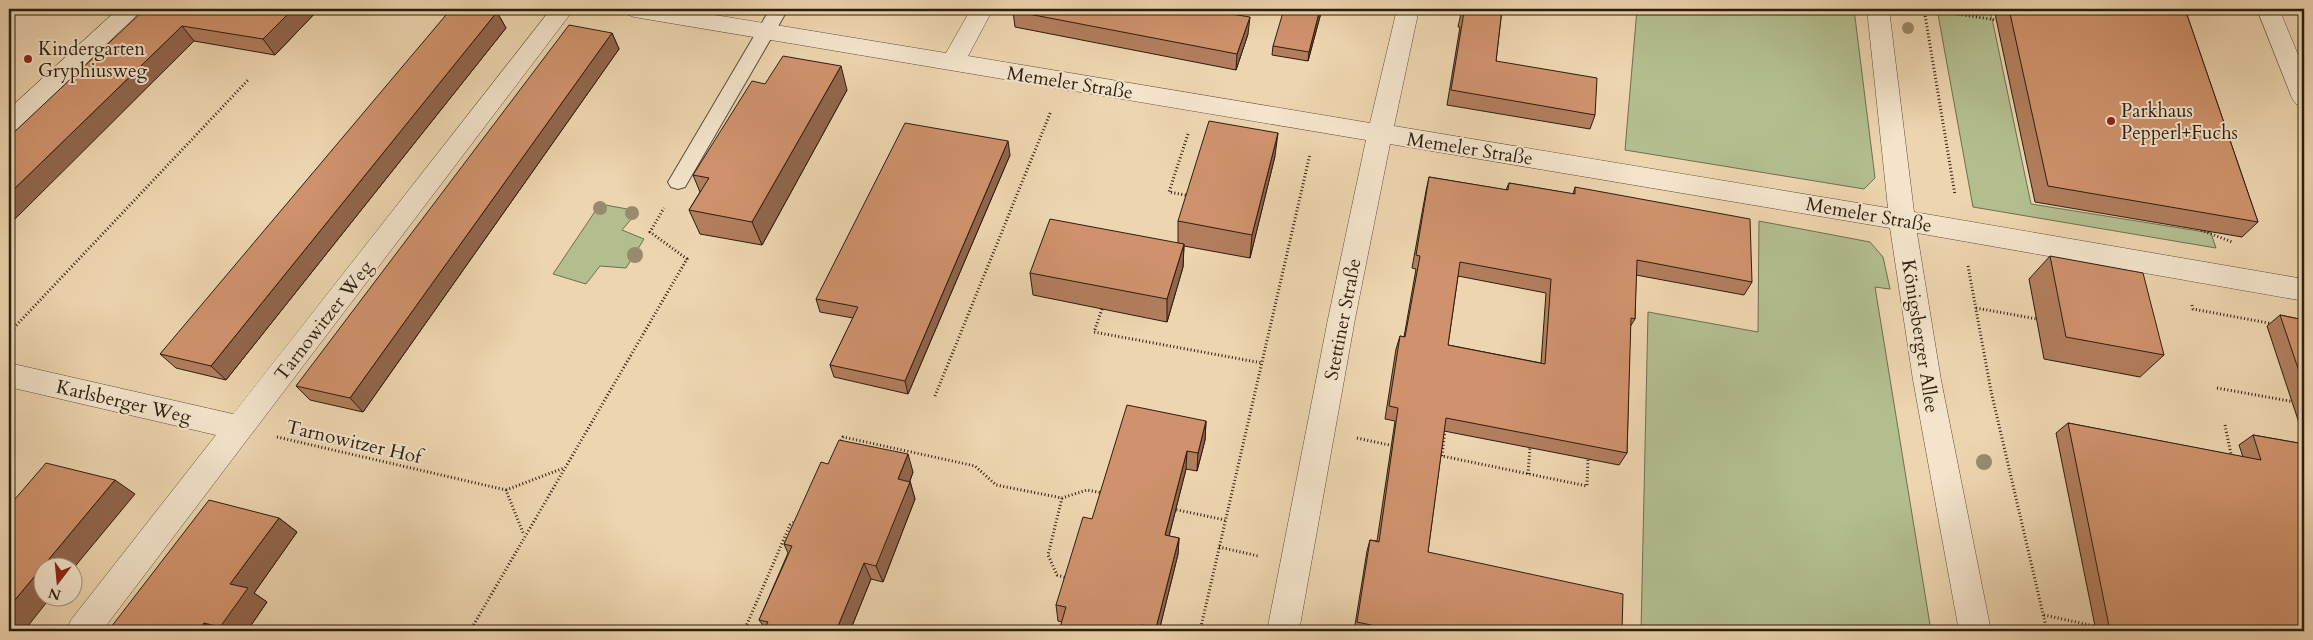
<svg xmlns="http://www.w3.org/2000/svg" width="2313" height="640" font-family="Cardo,serif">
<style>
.green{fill:#b3be8f;stroke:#6f6e4f}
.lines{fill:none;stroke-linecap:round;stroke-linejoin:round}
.lane-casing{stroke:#5c4b37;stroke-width:2}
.street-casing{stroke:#5c4b37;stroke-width:1}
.path{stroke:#2b1d0f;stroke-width:3;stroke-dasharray:1 2.5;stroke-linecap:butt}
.lane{fill:#f3e4cb;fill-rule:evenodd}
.street{fill:#f3e4cb;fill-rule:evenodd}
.tree{fill:#998a6c}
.wall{fill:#b27e5d;stroke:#2b1d0f;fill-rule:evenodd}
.shaded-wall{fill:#91664c;stroke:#2b1d0f}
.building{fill:#cf926c;stroke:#2b1d0f;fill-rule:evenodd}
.poi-dot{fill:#8f2418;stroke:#f3e4cb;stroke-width:2}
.labels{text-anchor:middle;stroke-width:4;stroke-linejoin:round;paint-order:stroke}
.poi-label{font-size:19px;fill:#2b1d0f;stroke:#f3e4cb;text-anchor:start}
.street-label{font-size:19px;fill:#2b1d0f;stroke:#f3e4cb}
</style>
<rect width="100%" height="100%" fill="#edd5af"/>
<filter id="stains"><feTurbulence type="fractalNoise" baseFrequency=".004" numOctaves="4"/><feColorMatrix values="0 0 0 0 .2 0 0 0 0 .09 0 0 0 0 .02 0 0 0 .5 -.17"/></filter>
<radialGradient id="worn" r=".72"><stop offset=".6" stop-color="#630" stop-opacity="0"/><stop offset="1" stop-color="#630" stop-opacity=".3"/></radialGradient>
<path class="green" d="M1637,9H1854L1875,178L1864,189L1625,150Z
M1937,9H1990L2031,204L2211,233L2216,248L1973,207Z
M600,204L638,211L622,230L644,239L626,268L600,266L586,284L553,274Z
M1759,221L1870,242L1883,257L1890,289L1875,287L1931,631H1641L1648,312L1758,332Z"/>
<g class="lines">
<defs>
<path id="lane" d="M770,9H788L685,187L678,189L671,187L668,182L671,177Z"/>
<path id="street" d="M118,9H143L18,129L9,132V109Z
M551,9H574L102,631H66L71,620L216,435L9,387V363L233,414Z
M623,9H678L946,53L971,9H993L968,56L1370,123L1397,9H1419L1394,126L1888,208L1867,9H1889L1914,212L2304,279V301L1917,233L1941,380L1991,631H1959L1913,380L1890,228L1390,144L1355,319L1299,631H1267L1328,319L1366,140L634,17L626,14Z
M2257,9H2279L2304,69V106L2296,104L2292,98Z"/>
</defs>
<use href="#lane" class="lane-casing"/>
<use href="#street" class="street-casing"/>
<path class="path" d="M1924,9L1955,195
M1924,9L1997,20
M1188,134L1169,192L1190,196
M2201,230L2232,242
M1968,266L1991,391L2047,631
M2192,305L2193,309L2274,324
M1976,308L2037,319
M1102,309L1094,332L1262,363
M9,333L248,80
M2217,388L2295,402
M935,396L1051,111
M2225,425L2232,459
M277,437L506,490L524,535
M1357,438L1394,446
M840,444L843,437L975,466L996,485L1062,498L1087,490L1103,493
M1437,455L1587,486L1588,459
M1442,456L1445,430
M1528,474L1530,447
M506,490L564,468
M1062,498L1048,555L1057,575L1067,578
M1173,509L1225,520
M1219,547L1258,556
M2044,615L2094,626
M470,631L687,259L650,232L664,208
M744,631L790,525L797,520
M1200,631L1310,154"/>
<use href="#lane" class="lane"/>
<use href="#street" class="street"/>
</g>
<g class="tree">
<circle cx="1908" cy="28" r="6"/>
<circle cx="600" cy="208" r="7"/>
<circle cx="632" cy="213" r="7"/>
<circle cx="635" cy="255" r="8"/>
<circle cx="1984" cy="462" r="8"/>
</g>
<path class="wall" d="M145,9H319L275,55L194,41Z
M1322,9L1308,61L1272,55L1273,46Z
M1462,9H1502L1496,61L1595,115L1590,129L1447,105L1460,27H1458Z
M1994,9H2185L2258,222L2242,237L2035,202Z
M1013,11L1248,34L1236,70L1015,27Z
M497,12L506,28L226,380L176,368L160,354Z
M612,33L619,49L363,412L310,400L296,386Z
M765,84L847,90L762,245L700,234L689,210L700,192L693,175Z
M1010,155L908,394L834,377L830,365L853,318L820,312L816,299Z
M1275,156L1250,258L1184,246L1183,267L1167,322L1033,295L1030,273L1178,243V221Z
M1429,177L1506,190L1509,183L1573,194L1575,187L1752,282L1744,295L1636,275L1635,319L1630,327L1627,453L1619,465L1444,431L1428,552L1622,631H1354L1367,551L1370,540L1377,541L1395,421L1385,419L1396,349L1400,336L1404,337L1416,269L1412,268L1426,191ZM1458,276L1546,293L1541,363L1448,345Z
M2050,256L2164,355L2140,377L2044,359L2029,279Z
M2280,315L2304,320V438L2267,326Z
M1206,421L1205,440L1197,471L1186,469L1169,536L1179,538L1178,554L1159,631H1059L1062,622L1058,621L1056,605L1092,519Z
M2068,423L2243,457L2239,445L2253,435L2304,444V631H2096L2056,433Z
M828,464L913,472L910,481L915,499L883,582L871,579L850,631H763L765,628L759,620L788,553L784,544Z
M279,518L297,532L254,593L267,602L247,631H108Z"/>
<path class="shaded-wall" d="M293,9H319L275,55L263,39Z
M1320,9H1322L1308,61L1309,52Z
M497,12L506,28L226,380L211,366Z
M1250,17L1248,34L1236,70L1237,54Z
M182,26L194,41L9,225V194Z
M612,33L619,49L363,412L350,398Z
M841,66L847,90L762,245L752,222Z
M1278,133L1275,156L1250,258L1252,235Z
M1008,141L1010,155L908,394L905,381Z
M1184,244L1183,267L1167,322V299Z
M1206,421L1205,440L1197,471L1198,453Z
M1187,451L1186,469L1165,552V535Z
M908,454L913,472L905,494L910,482L915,499L883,582L876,566L898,479Z
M115,480L135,494L72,570V568H42V598H50L24,631H9V607Z
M279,518L297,532L254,593L267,602L247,631H226L220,627L230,584Z
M1179,538L1178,554L1159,631H1156V628Z
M864,563L871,579L850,631H836Z
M204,623L216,631H198Z"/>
<path class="building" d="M145,9H293L263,39L182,26L9,194V137Z
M451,9H480L497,12L211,366L160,354Z
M1014,9H1201L1250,17L1237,54L1013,11Z
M1284,9H1320L1309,52L1273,46Z
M1463,9H1502L1496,61L1597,78L1595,115L1451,90L1464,12H1462Z
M2009,9H2185L2258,222L2048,186Z
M569,25L612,33L350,398L296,386Z
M783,56L841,66L752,222L689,210L709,178L693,175L752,81L765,84Z
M1209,121L1278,133L1252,235L1178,221Z
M905,123L1008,141L905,381L830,365L858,307L816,299Z
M1429,177L1508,190L1509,183L1575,194V187L1750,219L1752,282L1637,260L1635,319L1631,318L1627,453L1446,418L1428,552L1623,594L1622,631H1394V630L1357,622L1370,540L1379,542L1398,408L1389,406L1400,336L1405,337L1420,256L1416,255ZM1460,262L1551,279L1545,364L1448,345Z
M1050,219L1184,244L1167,299L1030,273Z
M2050,256L2143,273L2164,355L2066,337Z
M2280,315L2304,320V386Z
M1127,405L1206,421L1198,453L1187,451L1165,535L1179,538L1156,628L1142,625L1140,631H1059L1066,607L1056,605L1083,517L1092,519Z
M2068,423L2261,460L2253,435L2304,444V631H2110Z
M839,440L908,454L898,479L910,482L876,566L864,563L836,631H838H763L768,622L759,620L792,546L784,544L821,462L828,464Z
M46,463L115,480L9,607V506Z
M209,500L279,518L230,584L248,588L220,627L204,623L198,631H108Z"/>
<g class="poi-dot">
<circle cx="28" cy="59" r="5"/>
<circle cx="2111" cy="121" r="5"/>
</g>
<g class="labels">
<g class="poi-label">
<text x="38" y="55">Kindergarten<tspan x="38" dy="22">Gryphiusweg</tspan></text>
<text x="2121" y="117">Parkhaus<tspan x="2121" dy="22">Pepperl+Fuchs</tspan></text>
</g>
<g class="street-label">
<text transform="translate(1070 82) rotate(9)" y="7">Memeler Straße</text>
<text transform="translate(1470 148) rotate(9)" y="7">Memeler Straße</text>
<text transform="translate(1869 214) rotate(10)" y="7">Memeler Straße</text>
<text transform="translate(1342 319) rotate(-79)" y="7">Stettiner Straße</text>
<text transform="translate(323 320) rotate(-52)" y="7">Tarnowitzer Weg</text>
<text transform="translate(1921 336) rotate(81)" y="7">Königsberger Allee</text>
<text transform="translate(124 401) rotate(13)" y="7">Karlsberger Weg</text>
<text transform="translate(354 441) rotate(13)" y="7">Tarnowitzer Hof</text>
</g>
</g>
<rect width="2313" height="640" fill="none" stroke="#edd5af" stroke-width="30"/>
<rect x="10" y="10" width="2293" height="620" fill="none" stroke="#2b1d0f" stroke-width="2.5"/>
<rect x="15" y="15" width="2283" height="610" fill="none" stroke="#2b1d0f"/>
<g transform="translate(58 582) rotate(196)"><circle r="24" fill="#f3e4cb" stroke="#a39480"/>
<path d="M0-4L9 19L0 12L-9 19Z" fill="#8f2418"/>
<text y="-8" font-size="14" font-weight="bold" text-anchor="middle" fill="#2b1d0f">N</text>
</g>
<rect width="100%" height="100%" filter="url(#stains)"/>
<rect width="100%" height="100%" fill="url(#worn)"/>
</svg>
